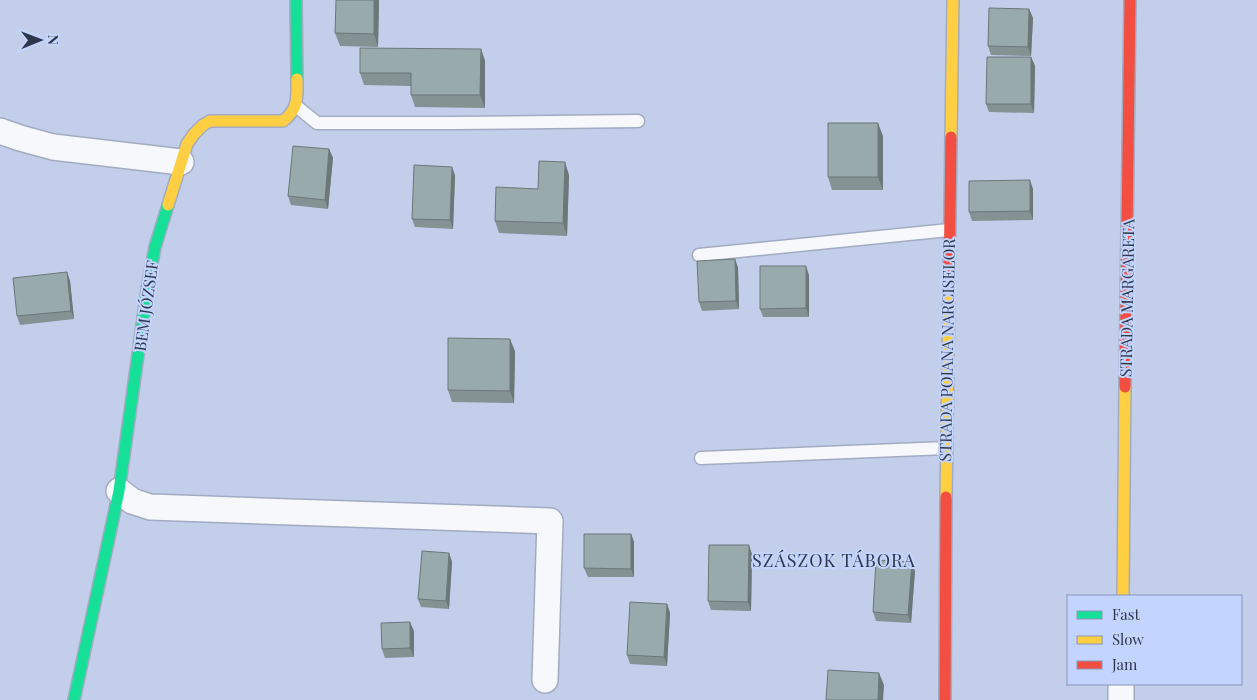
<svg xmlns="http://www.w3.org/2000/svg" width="1257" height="700" font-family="'Playfair Display',serif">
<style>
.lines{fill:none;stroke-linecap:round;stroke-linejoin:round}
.lane-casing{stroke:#a2abc1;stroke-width:15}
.street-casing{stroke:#a2abc1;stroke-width:28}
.fast-casing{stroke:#a2abc1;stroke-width:14}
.slow-casing{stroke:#a2abc1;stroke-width:14}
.jam-casing{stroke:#a2abc1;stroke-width:14}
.lane{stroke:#f6f8fc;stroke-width:12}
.street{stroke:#f6f8fc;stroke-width:25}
.fast{stroke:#16e098;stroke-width:11}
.slow{stroke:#ffcf43;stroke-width:11}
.jam{stroke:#f24e42;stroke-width:11}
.wall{fill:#849294}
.shaded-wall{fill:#6b7778}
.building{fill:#99aaac;stroke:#6b7778}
.labels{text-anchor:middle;stroke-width:4;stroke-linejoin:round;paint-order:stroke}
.street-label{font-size:16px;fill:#2f374c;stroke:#c3d4fe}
.neighbourhood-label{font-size:18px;letter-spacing:1px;fill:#2f374c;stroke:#c3d4fe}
</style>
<rect width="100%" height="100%" fill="#c2ceea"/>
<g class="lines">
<defs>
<path id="lane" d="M296,106L317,123H453L638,121
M699,255L949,230
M701,458L946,448"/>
<path id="street" d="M0,131L20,138L53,147L181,162
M119,491L132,501L150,507L550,521L545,680
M1121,700V684"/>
<path id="fast" d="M296,0L297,79
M74,700L119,491L147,290L155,247L168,205"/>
<path id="slow" d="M951,137L953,0
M168,205L187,144L194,134L203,125L210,121H283C299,109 297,97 297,79
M946,497L949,287
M1123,596L1125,387"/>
<path id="jam" d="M949,287L951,137
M1125,387L1130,0
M945,700L946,497"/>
</defs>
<use href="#lane" class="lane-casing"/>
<use href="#street" class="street-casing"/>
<use href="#fast" class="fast-casing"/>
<use href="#slow" class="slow-casing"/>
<use href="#jam" class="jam-casing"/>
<use href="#lane" class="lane"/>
<use href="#street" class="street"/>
<use href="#fast" class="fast"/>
<use href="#slow" class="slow"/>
<use href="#jam" class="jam"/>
</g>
<path class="wall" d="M379,0L378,47L340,46L335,33Z
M1029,9L1033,18L1031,56L991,55L988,46Z
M481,49L485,61V108L415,107L411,95V86L364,85L360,73Z
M1031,57L1035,66L1034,113L989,112L986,104Z
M883,136V190H832L828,177Z
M329,149L333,158L328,209L291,205L288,196Z
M455,175L453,229L415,227L412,219Z
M569,175L567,236L499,233L495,221L538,189Z
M1033,189V220L972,221L969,212Z
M735,259L738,268L739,309L702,311L699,302Z
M67,272L70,281L74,319L20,325L17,316Z
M809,275V317H763L760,309Z
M515,351L514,403L452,402L448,390Z
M631,534L634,542V577H588L584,568Z
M449,553L452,562L449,609L421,607L418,599Z
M752,554L751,611L711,610L708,601Z
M915,571L911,623L876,621L873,612Z
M667,604L670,613L667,666L630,664L627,655Z
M414,631V657L385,658L382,649Z"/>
<path class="shaded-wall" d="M374,0H379L378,47L374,34Z
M1029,9L1033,18L1031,56L1028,47Z
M481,49L485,61V108L480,95Z
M1031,57L1035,66L1034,113L1031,104Z
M878,123L883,136V190L878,177Z
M329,149L333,158L328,209L325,200Z
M565,162L569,175L567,236L563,223Z
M452,167L455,175L453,229L450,220Z
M1030,180L1033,189V220L1030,211Z
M735,259L738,268L739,309L736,301Z
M806,266L809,275V317L806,308Z
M67,272L70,281L74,319L71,311Z
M510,339L515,351L514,403L510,391Z
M631,534L634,542V577L631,569Z
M749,545L752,554L751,611L748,602Z
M449,553L452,562L449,609L446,601Z
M912,562L915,571L911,623L908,615Z
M667,604L670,613L667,666L664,657Z
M410,622L414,631V657L410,648Z
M879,673L884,685L883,700H878Z"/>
<path class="building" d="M336,0H374V34L335,33Z
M989,8L1029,9L1028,47L988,46Z
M360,48L481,49L480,95H411V73H360Z
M987,57H1031V104H986Z
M828,123H878V177H828Z
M293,146L329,149L325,200L288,196Z
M539,161L565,162L563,223L495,221L496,187L538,189Z
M414,165L452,167L450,220L412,219Z
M1030,180V211L969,212V181Z
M735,259L736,301L699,302L697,261Z
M760,266H806V308L760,309Z
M67,272L71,311L17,316L13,278Z
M448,338L510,339V391L448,390Z
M584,534H631V569L584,568Z
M709,545H749L748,602L708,601Z
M422,551L449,553L446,601L418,599Z
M876,560L912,562L908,615L873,612Z
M630,602L667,604L664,657L627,655Z
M410,622V648L382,649L381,623Z
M828,670L879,673L878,700H826Z"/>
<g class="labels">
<g class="street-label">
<text transform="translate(1127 298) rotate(-89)" y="6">STRADA MARGARETA</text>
<text transform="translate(146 306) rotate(-82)" y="6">BEM JÓZSEF</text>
<text transform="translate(947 350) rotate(-89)" y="6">STRADA POIANA NARCISELOR</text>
</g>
<g class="neighbourhood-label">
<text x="834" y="567">SZÁSZOK TÁBORA</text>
</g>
</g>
<rect x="1067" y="595" width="175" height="90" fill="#c3d4fe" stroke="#8895b7"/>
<rect x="1077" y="611" width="25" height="8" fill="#16e098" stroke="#8895b7"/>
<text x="1112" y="620" font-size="15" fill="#2f374c">Fast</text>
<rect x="1077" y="636" width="25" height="8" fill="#ffcf43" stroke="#8895b7"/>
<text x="1112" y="645" font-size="15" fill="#2f374c">Slow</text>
<rect x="1077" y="661" width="25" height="8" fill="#f24e42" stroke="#8895b7"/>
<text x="1112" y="670" font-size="15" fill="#2f374c">Jam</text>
<g transform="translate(40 40) rotate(89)" stroke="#c3d4fe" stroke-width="4" paint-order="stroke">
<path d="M0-4L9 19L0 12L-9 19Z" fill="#2f374c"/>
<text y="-8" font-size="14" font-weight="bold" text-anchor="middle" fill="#2f374c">N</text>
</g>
</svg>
